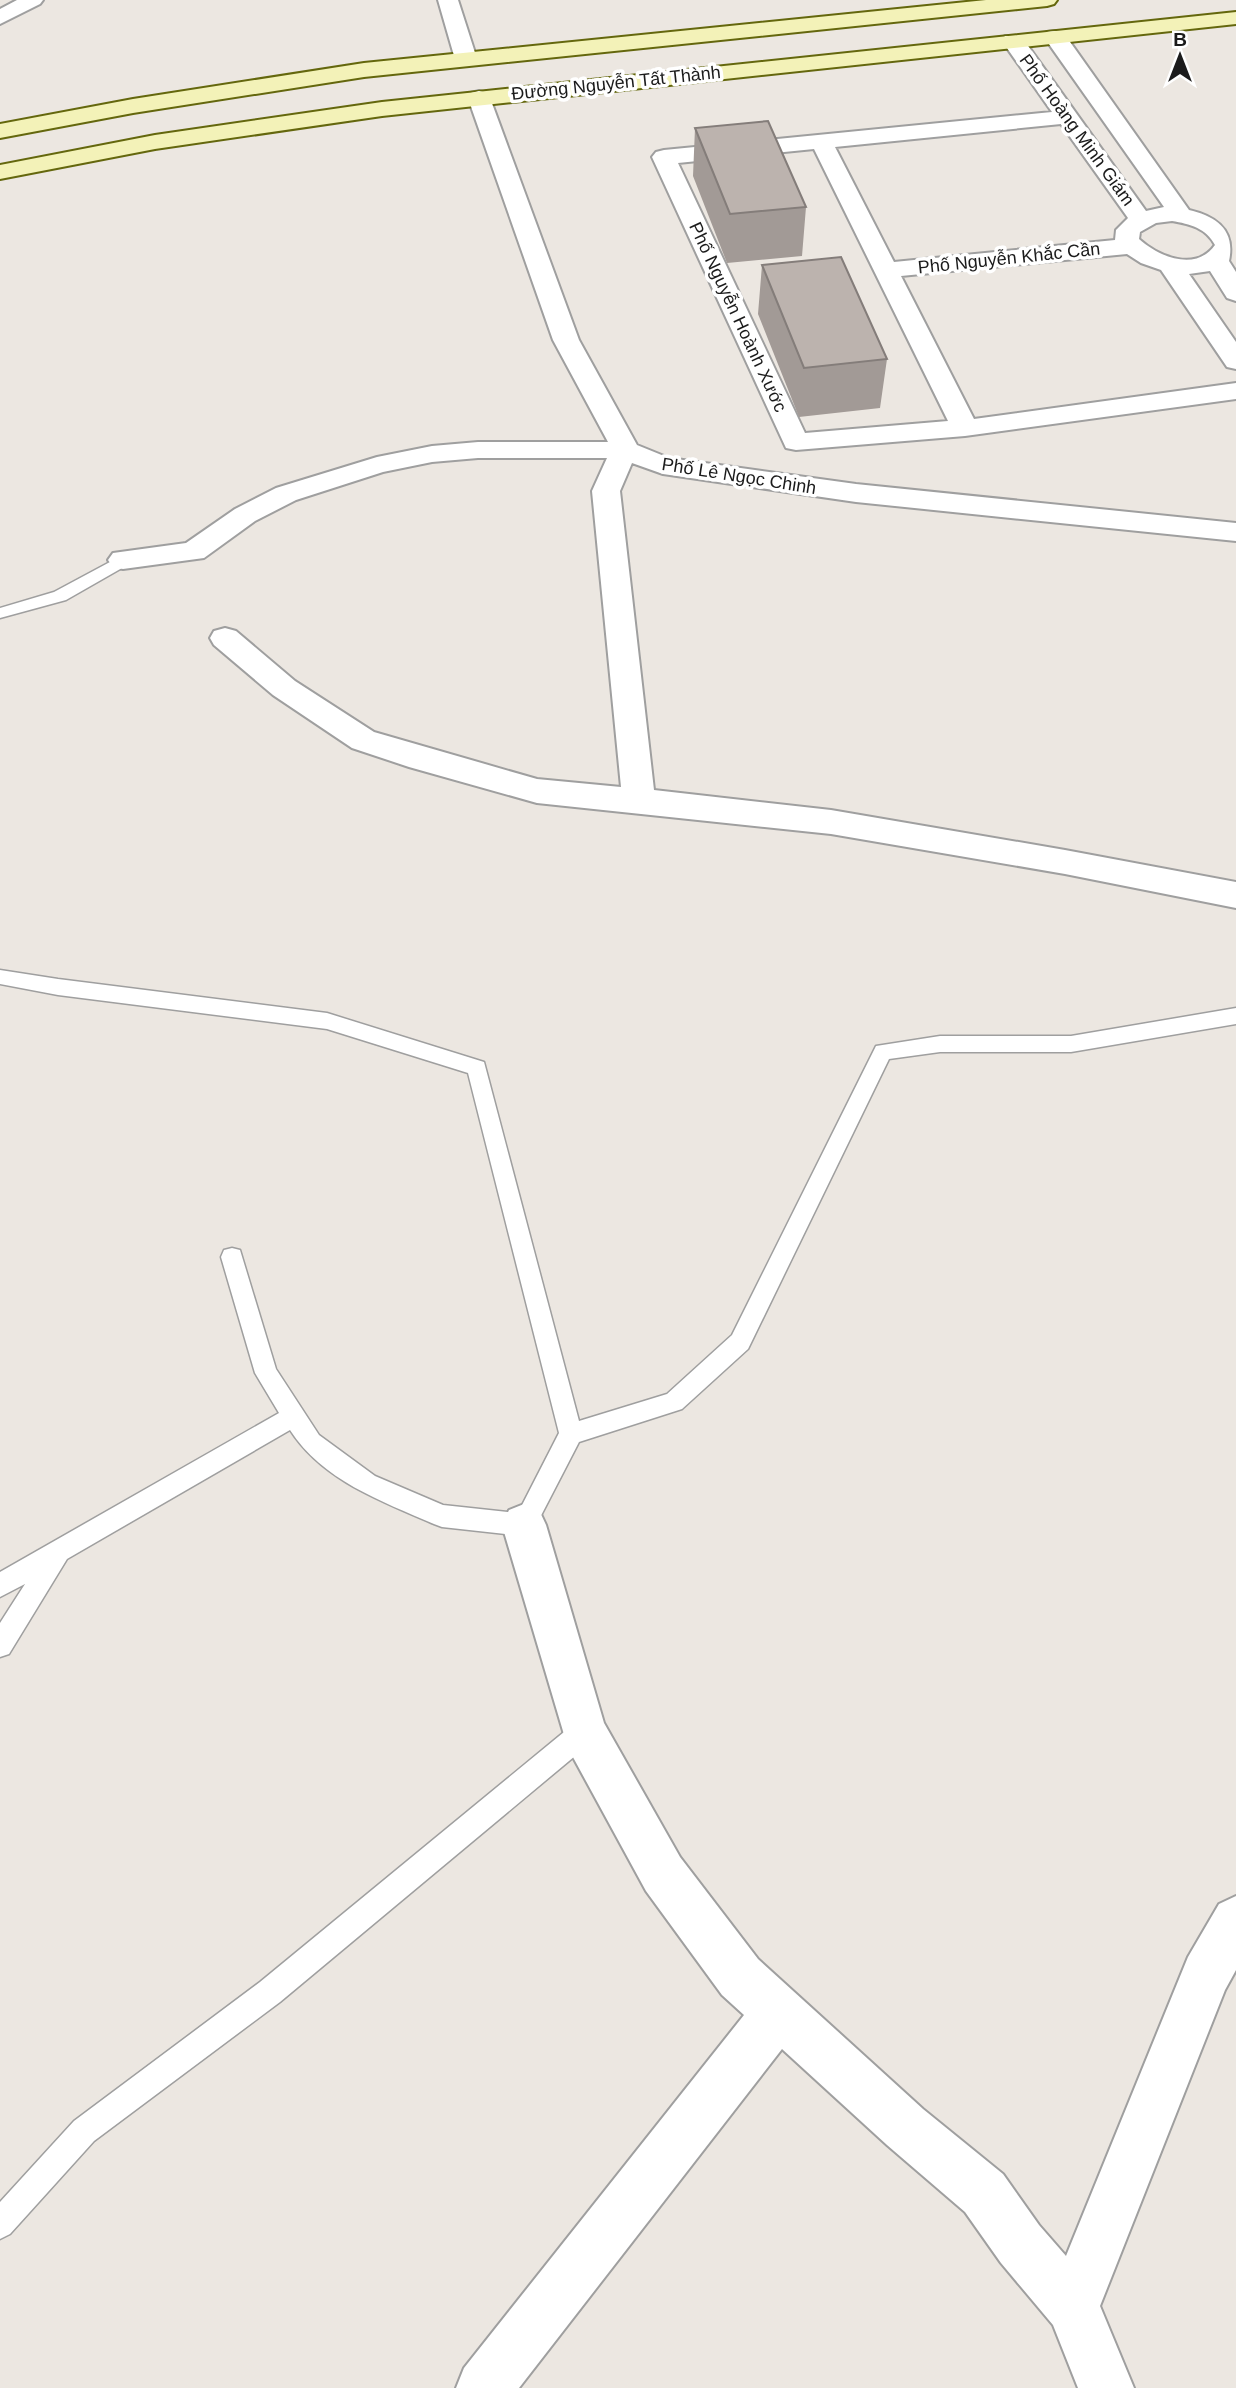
<svg xmlns="http://www.w3.org/2000/svg" width="1236" height="2388" font-family="Helvetica,sans-serif">
<style>
.lines{fill:none;stroke-linecap:round;stroke-linejoin:round}
.lane-casing{stroke:#9f9f9f;stroke-width:3}
.street-casing{stroke:#9f9f9f;stroke-width:4}
.secondary-casing{stroke:#64670d;stroke-width:4}
.lane{fill:#fff;fill-rule:evenodd}
.street{fill:#fff;fill-rule:evenodd}
.secondary{fill:#f3f2b8;fill-rule:evenodd}
.wall{fill:#a29a96}
.building{fill:#bcb3ae;stroke:#847d7a;stroke-width:2}
.labels{text-anchor:middle;stroke-width:7;stroke-linejoin:round;paint-order:stroke}
.far-street-label{font-size:18px;fill:#1b1b1b;stroke:#fff}
</style>
<rect width="100%" height="100%" fill="#ece7e1"/>
<g class="lines">
<defs>
<path id="lane" d="M123,555L129,556L131,560L129,564L66,600L0,618V608L54,592Z
M0,970L58,979L327,1013L484,1062L579,1421L667,1394L732,1335L876,1046L940,1036H1071L1236,1008V1024L1071,1052H940L889,1059L748,1349L682,1409L579,1442L532,1533L524,1536L442,1527L434,1524C381,1501 322,1480 290,1430L67,1559L9,1654L0,1657V1623L25,1584L0,1597V1572L279,1413L255,1373L221,1257L224,1250L232,1248L240,1250L276,1369L319,1435L375,1476L443,1505L518,1513L559,1433L468,1073L327,1029L58,995L0,984Z
M584,1719L593,1723L597,1732L593,1741L280,2002L94,2141L10,2234L0,2239V2202L74,2121L260,1982L575,1723Z"/>
<path id="street" d="M17,0H43L40,4L0,24V9Z
M438,0H458L477,59L474,64H458L455,59Z
M1055,31L1063,32L1189,210C1215,216 1236,229 1229,261L1236,272V301L1227,298L1210,271L1189,274L1236,342V369L1227,367L1161,270L1141,263L1127,254L901,276L974,419L1236,383V399L965,436L796,450L786,448L652,157L656,152L664,150L1052,112L1002,41L1005,36H1021L1146,211L1164,207L1044,37L1047,32ZM1061,124L1128,218L1116,230L1115,240L894,262L835,147ZM814,149L948,421L805,433L678,163ZM1172,221C1190,224 1206,228 1215,245C1196,272 1159,257 1139,239L1140,232L1156,223Z
M479,91L487,93L490,98L579,340L637,445L669,458L856,484L1236,523V541L856,502L663,474L632,463L620,491L654,790L831,810L1065,850L1236,882V908L1065,874L831,834L537,803L409,767L352,748L273,695L214,645L210,638L214,631L225,628L236,631L295,681L374,732L537,779L621,787L592,491L607,458H478L432,462L383,472L296,500L255,521L204,558L123,569L113,567L108,560L113,553L186,543L235,509L276,488L377,457L432,446L478,442H608L553,340L468,98L471,93Z
M524,1504L539,1510L546,1525L604,1723L680,1857L758,1959L923,2109L1003,2174L1039,2225L1066,2256L1188,1957L1219,1904L1236,1896V1970L1225,1990L1100,2306L1134,2388H1078L1053,2325L1001,2263L965,2212L887,2145L782,2049L519,2388H456L464,2368L744,2015L722,1995L646,1891L568,1748L502,1525L509,1510Z"/>
<path id="secondary" d="M986,0H1057L1054,4L1047,6L364,77L133,113L0,138V124L133,99L364,63Z
M1236,12V24L382,116L155,149L0,179V165L155,135L382,102Z"/>
</defs>
<use href="#lane" class="lane-casing"/>
<use href="#street" class="street-casing"/>
<use href="#secondary" class="secondary-casing"/>
<use href="#lane" class="lane"/>
<use href="#street" class="street"/>
<use href="#secondary" class="secondary"/>
</g>
<path class="wall" d="M695,128L806,207L802,256L727,263L693,176Z
M762,265L887,359L880,408L799,417L758,314Z"/>
<path class="building" d="M768,121L806,207L730,214L695,128Z
M841,257L887,359L804,368L762,265Z"/>
<g class="labels">
<g class="far-street-label">
<text transform="translate(616 83) rotate(-6)" y="6">Đường Nguyễn Tất Thành</text>
<text transform="translate(1077 130) rotate(54)" y="6">Phố Hoàng Minh Giám</text>
<text transform="translate(1009 258) rotate(-6)" y="6">Phố Nguyễn Khắc Cần</text>
<text transform="translate(738 317) rotate(65)" y="6">Phố Nguyễn Hoành Xước</text>
<text transform="translate(739 476) rotate(9)" y="6">Phố Lê Ngọc Chinh</text>
</g>
</g>
<g transform="translate(1180 56)" stroke="#ffffff" stroke-width="5" paint-order="stroke">
<path d="M0-5L12 26L0 18L-12 26Z" fill="#1b1b1b"/>
<text y="-10" font-size="19" font-weight="bold" text-anchor="middle" fill="#1b1b1b">B</text>
</g>
</svg>
